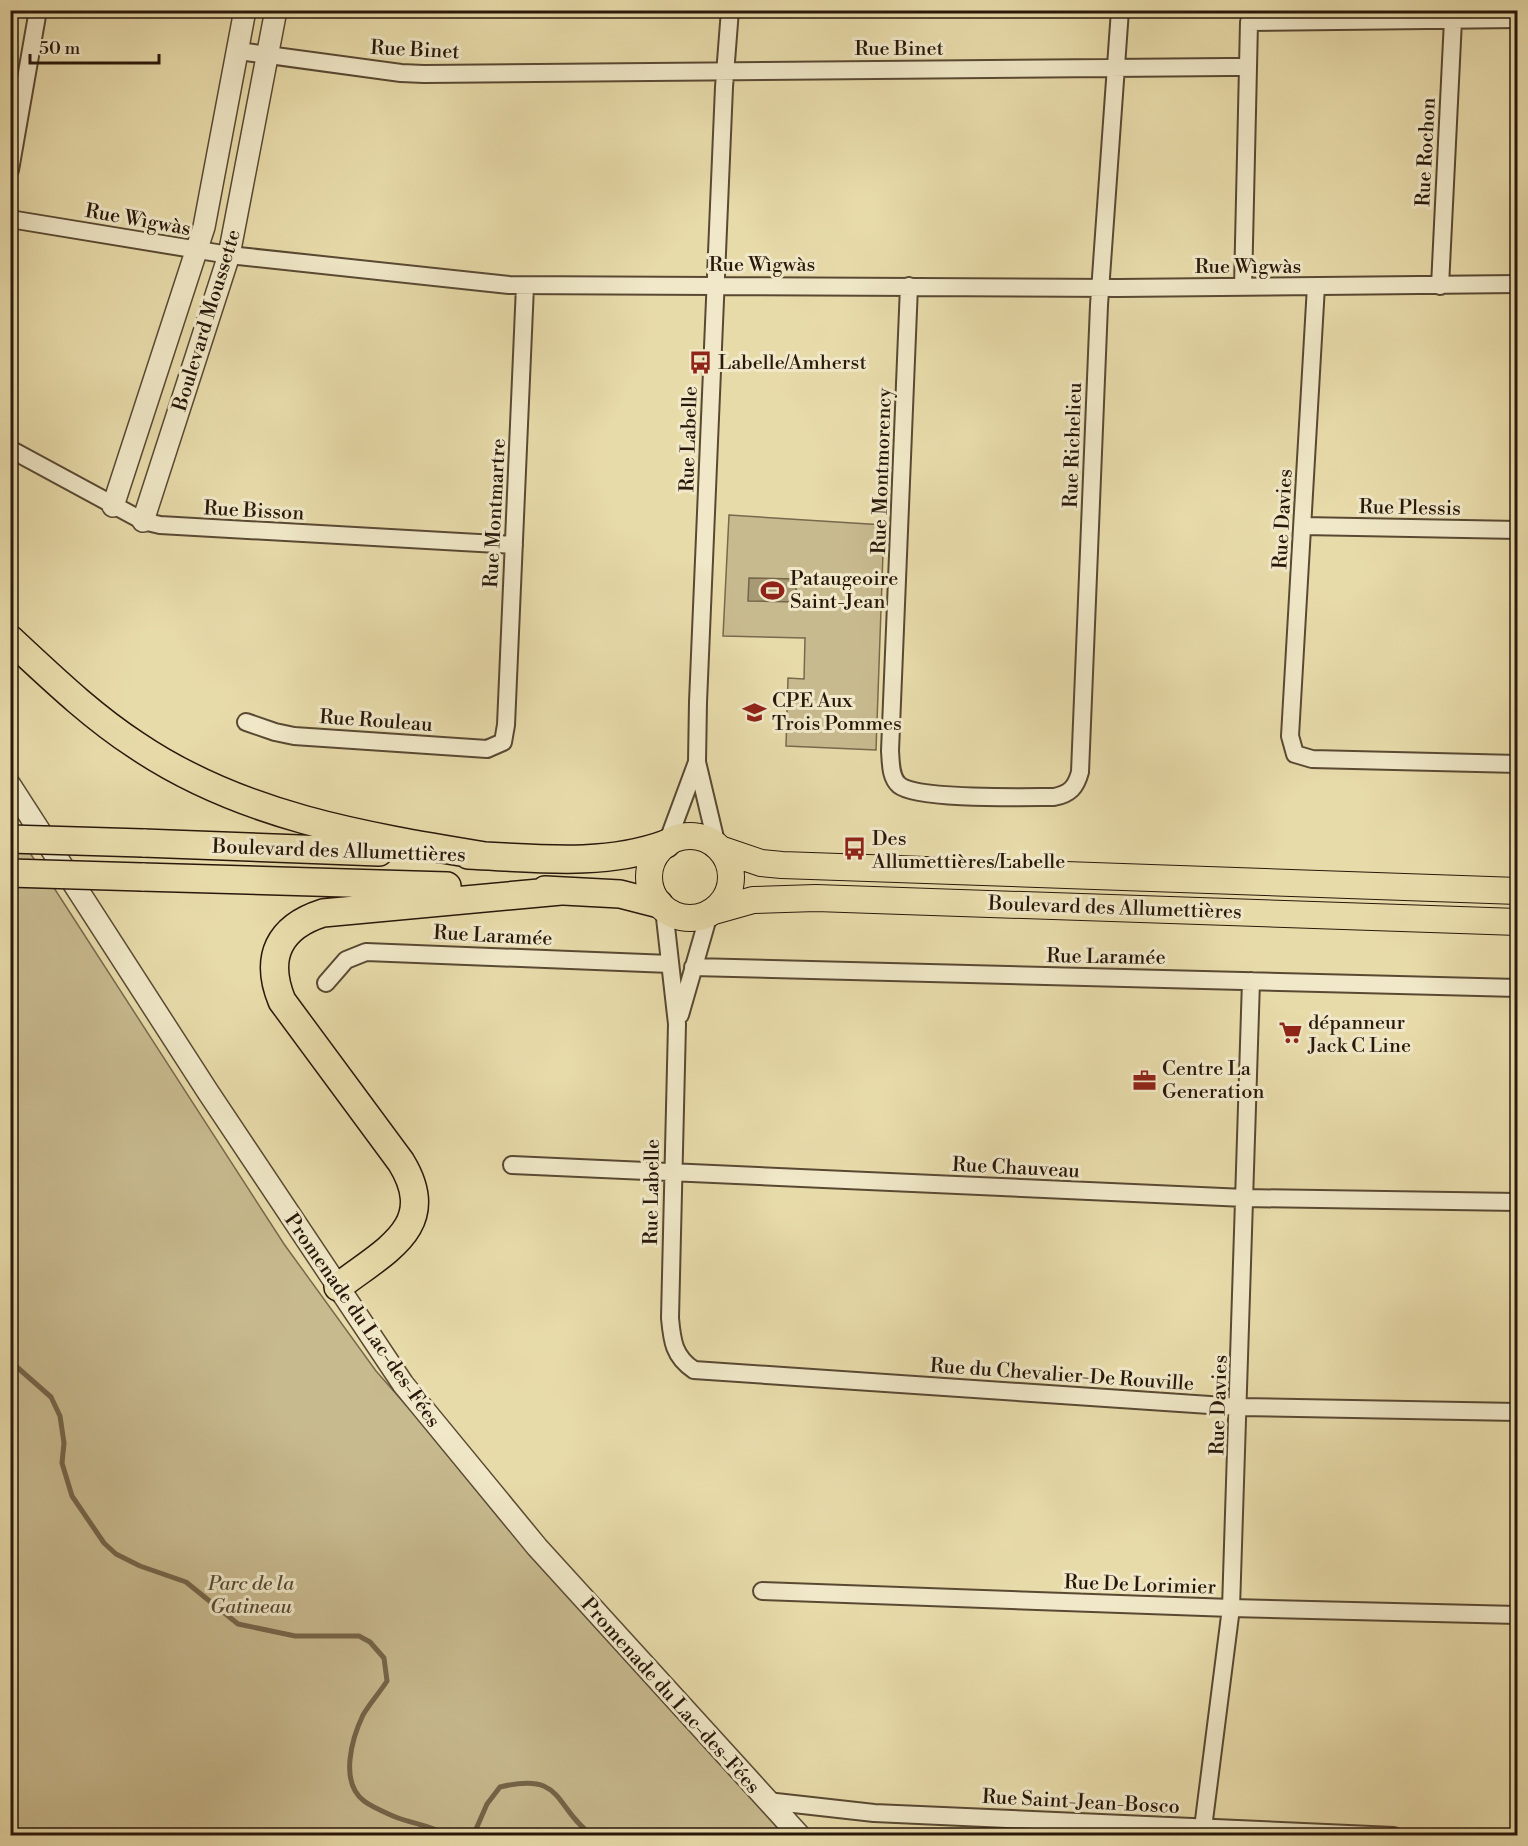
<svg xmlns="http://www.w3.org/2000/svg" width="1528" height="1846" font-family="'Libre Bodoni',serif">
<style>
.green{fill:#c8ba8f;stroke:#78694d;stroke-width:1.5}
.water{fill:#a79974;stroke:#75654a;stroke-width:1.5}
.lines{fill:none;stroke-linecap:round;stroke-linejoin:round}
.stream{stroke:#75654a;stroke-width:5}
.minor-casing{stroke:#594933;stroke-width:20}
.tertiary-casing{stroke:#594933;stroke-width:24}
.primary-casing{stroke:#29180b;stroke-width:28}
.trunk-casing{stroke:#29180b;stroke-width:30}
.minor{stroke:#f0e8c8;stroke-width:16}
.tertiary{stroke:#f0e8c8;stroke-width:21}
.primary{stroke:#e8dbaa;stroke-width:26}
.trunk{stroke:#e8dbaa;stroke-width:27}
.trunk-bridge-casing{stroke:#29180b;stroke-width:30;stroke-linecap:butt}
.trunk-bridge{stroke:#e8dbaa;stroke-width:27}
.labels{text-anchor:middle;stroke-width:6;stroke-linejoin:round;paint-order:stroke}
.street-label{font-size:20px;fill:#29180b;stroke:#f0e8c8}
.poi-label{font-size:20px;fill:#29180b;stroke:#f0e8c8;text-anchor:start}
.park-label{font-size:20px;font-style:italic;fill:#594933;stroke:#f0e8c8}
</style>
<rect width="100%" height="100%" fill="#e8dbaa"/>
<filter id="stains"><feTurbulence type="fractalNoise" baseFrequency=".00333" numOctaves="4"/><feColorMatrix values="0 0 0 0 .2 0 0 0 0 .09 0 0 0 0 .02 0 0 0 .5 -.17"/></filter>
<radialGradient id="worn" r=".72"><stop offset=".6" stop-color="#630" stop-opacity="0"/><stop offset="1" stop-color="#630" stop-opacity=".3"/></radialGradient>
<path class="green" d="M729,515L884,525L876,750L786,746L788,678L804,679L805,638L723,636Z
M10,824L56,891L284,1244L376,1371L784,1835H11Z"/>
<path class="water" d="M749,578L796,579V602L748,601Z"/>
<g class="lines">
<path class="stream" d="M10,1361L51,1397L60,1416L64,1443L62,1463L72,1496L104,1543L116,1554L140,1566L186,1582L238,1624L295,1636H359L370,1642L384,1658L387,1681C380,1692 370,1703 363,1715C352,1738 339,1782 364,1801C372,1807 384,1812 393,1816C412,1824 431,1825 449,1836
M473,1836L487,1804L500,1787C565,1771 553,1807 593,1836"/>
<defs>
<path id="minor" d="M239,51L401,73L424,74L1229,67H1248L1249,22L1518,19
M10,170L38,10
M10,219L229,255L509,285L1118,288L1518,284
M909,286L890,751C891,762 890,777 899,785C917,800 1026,797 1054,797C1070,794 1076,787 1080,772L1099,305L1120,10
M1316,286L1290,736L1295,754L1312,759L1518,764
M1440,286L1453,20
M1243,287L1248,67
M10,449L143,521L160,525L514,545
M1303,526L1518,530
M246,722L275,732L294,736L487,749L503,742L506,725L525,286
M667,843L697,762
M717,846L697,762L698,702L724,87L730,10
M664,909L677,1024L670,1318C672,1341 674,1357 694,1370L1239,1407L1518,1412
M693,967L1518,988
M326,983L346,960L366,952L670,964
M680,1015L709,914
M512,1165L1245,1198L1518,1202
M762,1591L1231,1608L1518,1615
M767,1801L874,1813L1394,1836
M1203,1828L1231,1608L1251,981"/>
<path id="tertiary" d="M113,506L204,227L245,10
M143,521L229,255L276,10
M10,785L208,1092L403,1384L537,1547L800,1836"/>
<path id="primary" d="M649 877a41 41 0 1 1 82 0a41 41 0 1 1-82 0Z
M720,849L761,863L782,865L1518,891
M714,911L753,900L816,898L1518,922"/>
<path id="trunk" d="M10,639C50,676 90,715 136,745C241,816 363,836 485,856
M143,843L379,852
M468,855C534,858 603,867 666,844
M142,877L447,886
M545,890L620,894L659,904
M338,1287C384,1251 441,1227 401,1162L282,1001C264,957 279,927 323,913L561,891"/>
</defs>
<use href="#minor" class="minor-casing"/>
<use href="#tertiary" class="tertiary-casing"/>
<use href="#primary" class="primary-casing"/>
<use href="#trunk" class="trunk-casing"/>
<use href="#minor" class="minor"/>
<use href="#tertiary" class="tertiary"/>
<use href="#primary" class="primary"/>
<use href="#trunk" class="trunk"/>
<defs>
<path id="trunk-bridge" d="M10,839L143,843
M10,873L142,877"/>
</defs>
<use href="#trunk-bridge" class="trunk-bridge-casing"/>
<use href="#trunk-bridge" class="trunk-bridge"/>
</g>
<defs>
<symbol id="bus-bare" viewBox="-9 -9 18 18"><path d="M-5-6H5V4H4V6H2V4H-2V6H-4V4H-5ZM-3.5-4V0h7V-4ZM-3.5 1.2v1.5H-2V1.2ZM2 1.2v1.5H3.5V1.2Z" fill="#8f2418" stroke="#f0e8c8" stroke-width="2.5" paint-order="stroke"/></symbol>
<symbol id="stadium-bare" viewBox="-9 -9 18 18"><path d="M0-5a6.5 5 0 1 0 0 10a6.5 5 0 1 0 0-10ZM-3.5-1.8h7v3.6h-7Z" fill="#8f2418" stroke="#f0e8c8" stroke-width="2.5" paint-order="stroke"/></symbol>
<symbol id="school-bare" viewBox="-9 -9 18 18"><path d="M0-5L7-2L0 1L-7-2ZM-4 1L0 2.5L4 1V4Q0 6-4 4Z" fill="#8f2418" stroke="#f0e8c8" stroke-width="2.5" paint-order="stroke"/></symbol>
<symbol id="supermarket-bare" viewBox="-9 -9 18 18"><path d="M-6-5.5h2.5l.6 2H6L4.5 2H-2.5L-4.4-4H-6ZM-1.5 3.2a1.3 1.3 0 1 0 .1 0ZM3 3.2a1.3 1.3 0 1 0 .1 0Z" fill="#8f2418" stroke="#f0e8c8" stroke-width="2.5" paint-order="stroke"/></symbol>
<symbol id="office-bare" viewBox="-9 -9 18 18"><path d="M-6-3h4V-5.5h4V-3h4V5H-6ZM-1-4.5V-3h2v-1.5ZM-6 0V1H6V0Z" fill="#8f2418" stroke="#f0e8c8" stroke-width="2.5" paint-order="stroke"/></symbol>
</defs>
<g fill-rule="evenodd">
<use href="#bus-bare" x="684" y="346" width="33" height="33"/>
<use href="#stadium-bare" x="756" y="574" width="33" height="33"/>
<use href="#school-bare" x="738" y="696" width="33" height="33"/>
<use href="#bus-bare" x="838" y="832" width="33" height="33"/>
<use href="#supermarket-bare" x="1274" y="1016" width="33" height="33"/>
<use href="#office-bare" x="1128" y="1064" width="33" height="33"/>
</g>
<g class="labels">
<g class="street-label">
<text x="899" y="55">Rue Binet</text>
<text transform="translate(415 49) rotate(3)" y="7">Rue Binet</text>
<text transform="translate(1425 152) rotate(-87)" y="7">Rue Rochon</text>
<text transform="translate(138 219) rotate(10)" y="7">Rue Wìgwàs</text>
<text x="762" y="271">Rue Wìgwàs</text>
<text x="1248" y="273">Rue Wìgwàs</text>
<text transform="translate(206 320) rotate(-73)" y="7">Boulevard Moussette</text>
<text transform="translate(688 439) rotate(-88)" y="7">Rue Labelle</text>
<text transform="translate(1072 445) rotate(-88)" y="7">Rue Richelieu</text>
<text transform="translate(881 471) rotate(-88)" y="7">Rue Montmorency</text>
<text transform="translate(1410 507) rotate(1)" y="7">Rue Plessis</text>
<text transform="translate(254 510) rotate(3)" y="7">Rue Bisson</text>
<text transform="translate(494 513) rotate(-87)" y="7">Rue Montmartre</text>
<text transform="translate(1282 519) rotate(-87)" y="7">Rue Davies</text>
<text transform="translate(376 720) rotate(4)" y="7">Rue Rouleau</text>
<text transform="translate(339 850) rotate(2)" y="7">Boulevard des Allumettières</text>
<text transform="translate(1115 907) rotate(2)" y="7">Boulevard des Allumettières</text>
<text transform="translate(493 935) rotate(3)" y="7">Rue Laramée</text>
<text transform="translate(1106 956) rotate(1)" y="7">Rue Laramée</text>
<text transform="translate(1016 1167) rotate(3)" y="7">Rue Chauveau</text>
<text transform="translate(651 1192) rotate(-89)" y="7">Rue Labelle</text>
<text transform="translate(363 1320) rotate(55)" y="7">Promenade du Lac-des-Fées</text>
<text transform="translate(1062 1374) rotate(4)" y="7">Rue du Chevalier-De Rouville</text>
<text transform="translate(1218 1405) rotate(-88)" y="7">Rue Davies</text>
<text transform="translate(1140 1584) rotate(2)" y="7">Rue De Lorimier</text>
<text transform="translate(671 1695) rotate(48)" y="7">Promenade du Lac-des-Fées</text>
<text transform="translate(1081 1801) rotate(3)" y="7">Rue Saint-Jean-Bosco</text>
</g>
<g class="poi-label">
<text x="718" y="369">Labelle/Amherst</text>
<text x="790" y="585">Pataugeoire<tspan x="790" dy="23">Saint-Jean</tspan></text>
<text x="772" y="707">CPE Aux<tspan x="772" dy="23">Trois Pommes</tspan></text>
<text x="872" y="845">Des<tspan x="872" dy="23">Allumettières/Labelle</tspan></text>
<text x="1308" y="1029">dépanneur<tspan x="1308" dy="23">Jack C Line</tspan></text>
<text x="1162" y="1075">Centre La<tspan x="1162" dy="23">Generation</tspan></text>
</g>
<g class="park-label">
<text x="251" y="1590">Parc de la<tspan x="251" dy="23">Gatineau</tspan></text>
</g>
</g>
<rect width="1528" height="1846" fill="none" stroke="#e8dbaa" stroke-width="36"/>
<rect x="12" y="12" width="1504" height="1822" fill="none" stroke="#29180b" stroke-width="3"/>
<rect x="18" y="18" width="1492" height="1810" fill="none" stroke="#29180b" stroke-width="1.5"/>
<path d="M30 54v9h129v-9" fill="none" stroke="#29180b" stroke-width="3"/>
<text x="39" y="54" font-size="18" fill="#29180b" stroke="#f0e8c8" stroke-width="4.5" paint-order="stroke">50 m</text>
<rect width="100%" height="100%" filter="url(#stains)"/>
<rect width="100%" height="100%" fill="url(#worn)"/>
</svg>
